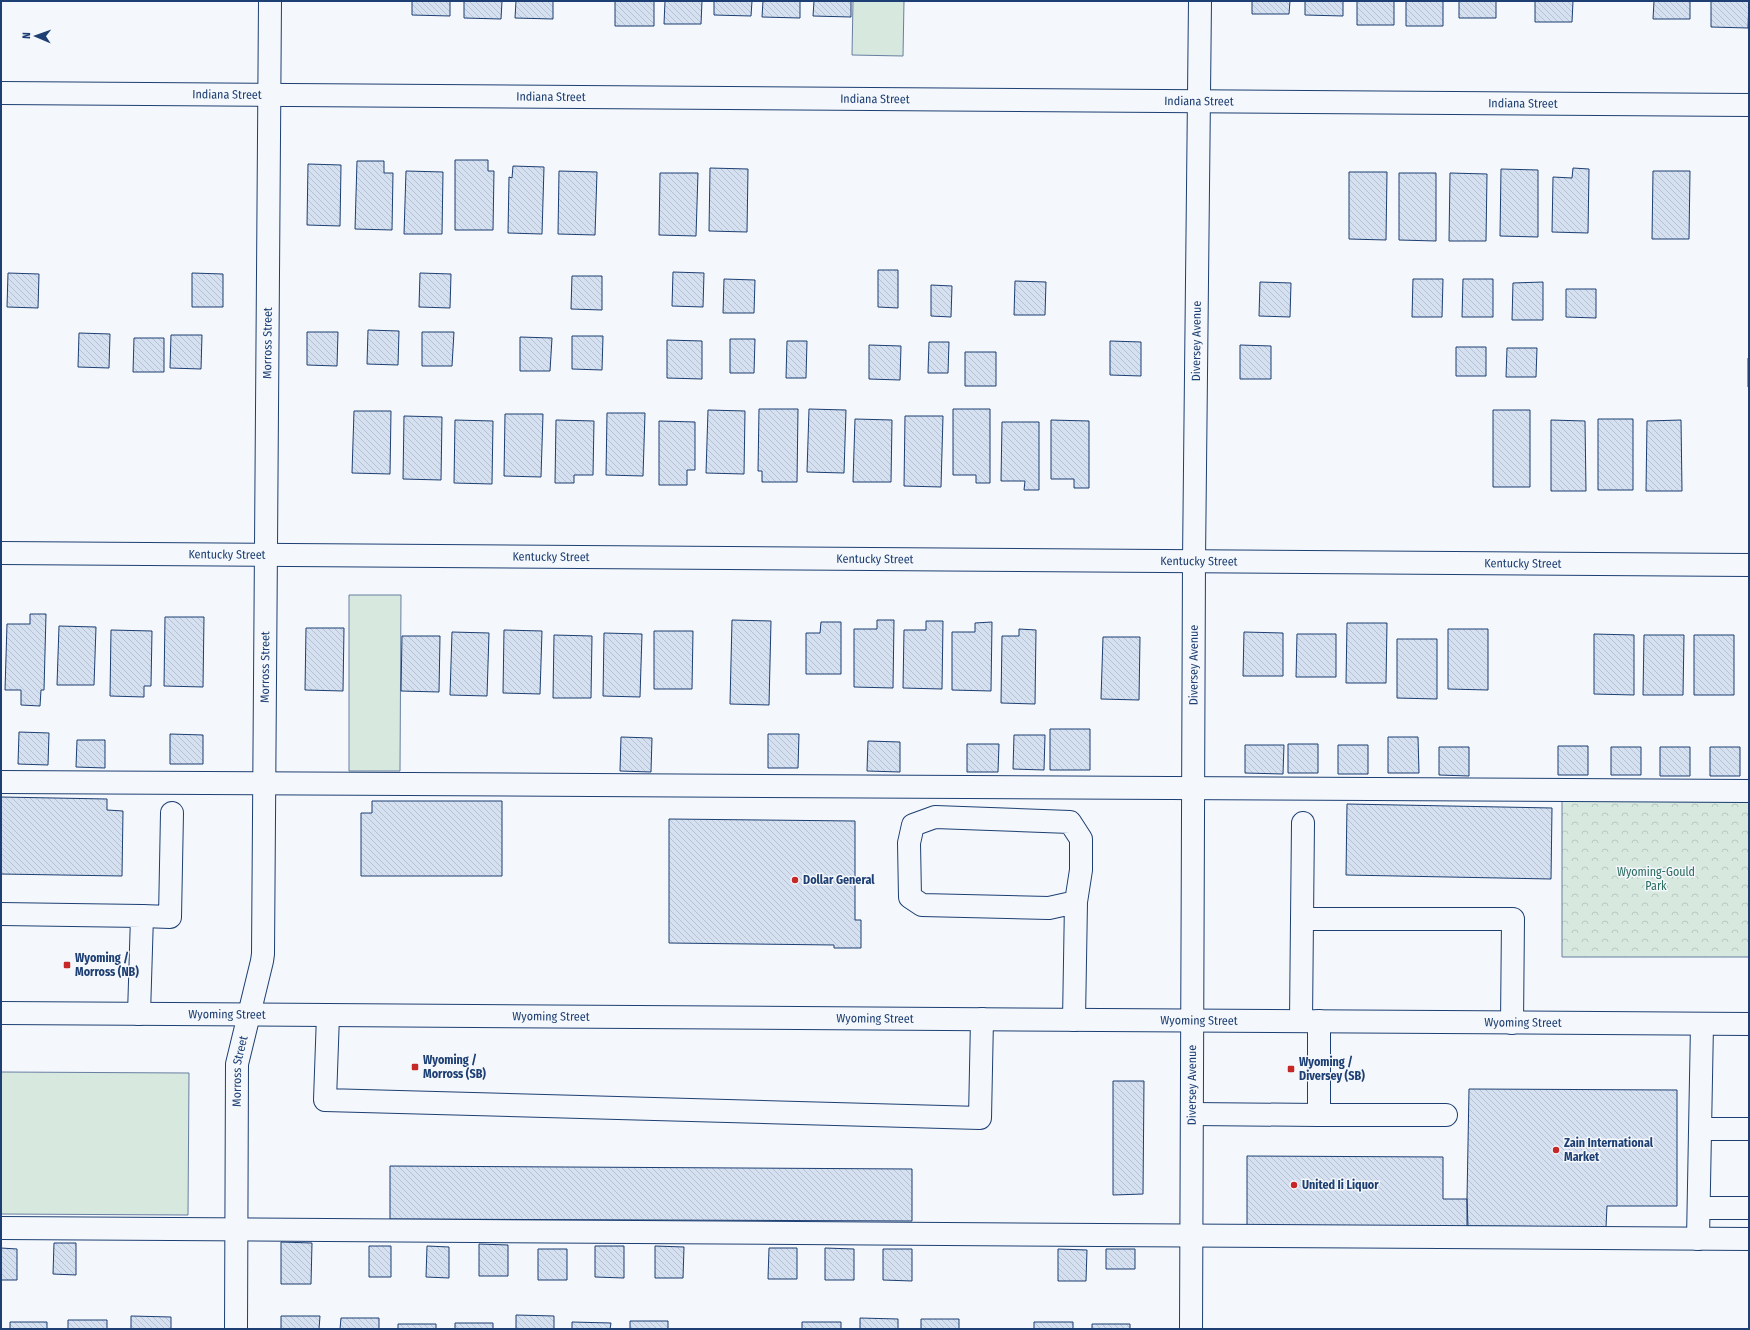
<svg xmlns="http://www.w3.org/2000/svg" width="1750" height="1330" font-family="'Fira Sans Condensed',sans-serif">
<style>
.grass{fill:#d7e8df;stroke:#687fa3}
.park{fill:url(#park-crowns);stroke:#687fa3}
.building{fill:url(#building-back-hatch);stroke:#1d3f73}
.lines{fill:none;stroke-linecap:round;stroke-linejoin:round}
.minor-casing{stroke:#1d3f73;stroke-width:24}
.minor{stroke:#f4f7fb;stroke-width:22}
.poi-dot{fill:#c62828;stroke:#f4f7fb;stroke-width:1.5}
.labels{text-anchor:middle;stroke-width:3;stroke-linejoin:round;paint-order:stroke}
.street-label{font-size:12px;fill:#1d3f73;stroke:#f4f7fb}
.park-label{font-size:12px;fill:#2c6c60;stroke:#f4f7fb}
.poi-label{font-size:12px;font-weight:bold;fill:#1d3f73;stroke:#f4f7fb;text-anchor:start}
</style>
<defs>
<pattern id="park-crowns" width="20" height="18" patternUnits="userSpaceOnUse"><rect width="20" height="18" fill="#d7e8df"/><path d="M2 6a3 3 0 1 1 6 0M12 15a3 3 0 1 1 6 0" fill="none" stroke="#b8c8c3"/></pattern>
<pattern id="building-back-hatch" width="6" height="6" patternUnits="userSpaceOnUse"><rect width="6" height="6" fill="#d5e0f0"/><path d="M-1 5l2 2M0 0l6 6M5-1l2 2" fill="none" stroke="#b6c1d1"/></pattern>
</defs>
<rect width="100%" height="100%" fill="#f4f7fb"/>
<path class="grass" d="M853,1H904L903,56L852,55Z
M349,595H401L400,771H349Z
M1,1072L189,1073L188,1215L1,1214Z"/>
<path class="park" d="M1562,801L1749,802V957H1562Z"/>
<path class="building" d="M412,1H450V16L412,15Z
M464,1H502L501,19L464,18Z
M516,1H553V19L515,18Z
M615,1H654V26H615Z
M665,1H702L701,24H664Z
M714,1H752L751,16L714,15Z
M763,1H800V18L762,17Z
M814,1H851V17L813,16Z
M1252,1H1290L1289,14H1252Z
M1305,1H1343V16L1305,15Z
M1357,1H1394V25H1357Z
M1406,1H1443V26H1406Z
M1459,1H1496V18H1459Z
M1535,1H1573L1572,22H1535Z
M1654,1H1690V19H1653Z
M1711,1H1749L1748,28L1711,27Z
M455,160H488V171H494L493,230H455Z
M357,161H384V173H393L392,230L355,229Z
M308,164L341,165L340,226L307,225Z
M513,166L544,167L542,234L508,233L509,177L512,178Z
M710,168L748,169L747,232L709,231Z
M1573,168L1589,169L1588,233L1552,232L1553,177L1572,178Z
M1501,169L1538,170V237L1500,236Z
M406,171L443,172L442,234H404Z
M559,171L597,172L595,235L558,234Z
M1653,171H1690L1689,239H1652Z
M1349,172H1387L1386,240L1349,239Z
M660,173H698L696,236L659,235Z
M1399,173H1436V241L1399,240Z
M1450,173L1487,174L1486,241H1449Z
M878,270H898V308L878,307Z
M673,272L704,273L703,307L672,306Z
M8,273L39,274L38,308L7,307Z
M192,273L223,274V307H192Z
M420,273L451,274L450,308L419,307Z
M572,276H602V310L571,309Z
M724,279L755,280L754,313H723Z
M1413,279H1443L1442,317H1412Z
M1463,279H1493V317H1462Z
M1015,281L1046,282L1045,315H1014Z
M1260,282L1291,283L1290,317L1259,316Z
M1543,282V320H1512L1513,283Z
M931,285L952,286L951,317L931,316Z
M1566,289H1596V318L1566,317Z
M368,330L399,331L398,365L367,364Z
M307,332H338L337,366L307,365Z
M422,332H454L452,366H422Z
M79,333L110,334L109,368L78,367Z
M171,335H202L201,369L170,368Z
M572,336H603L602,370L572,369Z
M520,337L552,338L550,371H520Z
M134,338H164V372H133Z
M730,339H755L754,373H730Z
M667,340L702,341V379L667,378Z
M787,341H807L806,378H786Z
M1110,341L1141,342V376L1110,375Z
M929,342H949L948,373H928Z
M869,345L901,346L900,380L869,379Z
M1240,345L1271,346V379H1240Z
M1456,347H1486V376H1456Z
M1507,348H1537L1536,377H1506Z
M965,352H996V386H965Z
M1748,358H1749V387H1748Z
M759,409H798L797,482H762V471H758Z
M809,409L846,410L844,473L807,472Z
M953,409H990V483H976V475H953Z
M708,410L745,411L744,474L706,473Z
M1493,410H1530V487H1493Z
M354,411H391L390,474L352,473Z
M607,413H645L643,476L606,475Z
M505,414H543L541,477L504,476Z
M404,416L442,417L441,480L403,479Z
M905,416H943L941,487L904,486Z
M855,419L892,420L891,482H853Z
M1598,419H1633V490H1598Z
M455,420L493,421L492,484L454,483Z
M556,420L594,421L593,475H574V483H555Z
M1051,420L1089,421V488H1074V479H1051Z
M1551,420L1585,421L1586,491H1551Z
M1681,420L1682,491H1646L1647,421Z
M659,421L695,422V470H687V485H659Z
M1002,422H1039V490H1024L1025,481H1001Z
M30,614H46L44,690H41L40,706L21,705V690H5L7,624H30Z
M165,617H204L203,687L164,686Z
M732,620L771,621L769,705L730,704Z
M877,620H894L893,688L854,687V629H877Z
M926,621H943L942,689L903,688L904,630H926Z
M821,622H841V674H806V633H820Z
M992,622L991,691L952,690V632H975V623Z
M1347,623H1387L1386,683H1346Z
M59,626L96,627L94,685H57Z
M306,628H344L343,691L305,690Z
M1019,629L1036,630L1035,704L1001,703L1002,636H1019Z
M1448,629H1488V690L1448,689Z
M111,630L152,631L151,686H144V697L110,696Z
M504,630L542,631L540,694L503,693Z
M654,631H693L692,689H654Z
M452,632L489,633L487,696L450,695Z
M1244,632L1283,633V676H1243Z
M604,633L642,634L640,697L603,696Z
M1297,634H1336V677H1296Z
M1594,634L1634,635V695L1594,694Z
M554,635L592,636L591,698H553Z
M1644,635H1684L1683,695H1643Z
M1694,635H1734V695H1694Z
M402,636H440L439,692L401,691Z
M1103,637H1140L1139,700L1101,699Z
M1397,639H1437V699L1397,698Z
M1050,729H1090V770H1050Z
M19,732L49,733L48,765L18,764Z
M170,734L203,735V764H170Z
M768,734H799L798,768H768Z
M1014,735H1045L1044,770L1013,769Z
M621,737L652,738L651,772L620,771Z
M1388,737H1418L1419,773H1388Z
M77,740H105V768L76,767Z
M868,741L900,742V772L867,771Z
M967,744H999L998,772H967Z
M1288,744H1318V773H1288Z
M1245,745H1284L1283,774L1245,773Z
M1338,745H1368V774H1338Z
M1558,746H1588V775H1558Z
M1439,747H1469V776L1439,775Z
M1611,747H1641V775H1611Z
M1660,747H1690V776H1660Z
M1710,747H1740V776H1710Z
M1,797L107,799V810L123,811L122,876L1,874Z
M372,801H502V876H361V813H372Z
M1347,804L1552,808L1551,879L1346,875Z
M669,819L855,821V920H861V948H834V945L669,943Z
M1113,1081H1144L1143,1194L1113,1195Z
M1469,1089L1677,1090V1206H1607L1606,1227L1468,1226L1467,1199Z
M1247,1156L1443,1157V1199H1467V1228L1247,1227Z
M390,1166L912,1169V1221L390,1219Z
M281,1242L312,1243L311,1284H281Z
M54,1243H76V1275L53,1274Z
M479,1244L508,1245V1276H479Z
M369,1246H391V1277H369Z
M427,1246L449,1247V1278L426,1277Z
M595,1246H624V1278L595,1277Z
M655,1246L684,1247L683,1278H655Z
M1,1248L17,1249V1280H1Z
M769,1248H797V1279H768Z
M825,1248L854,1249V1280H825Z
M538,1249H567V1280H538Z
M883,1249H912V1281L883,1280Z
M1058,1249L1087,1250L1086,1281H1058Z
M1106,1249H1135V1269H1106Z
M516,1315L554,1316V1329H516Z
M131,1316L171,1317V1329H131Z
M281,1316H320L319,1329H281Z
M341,1318H379V1329H340Z
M860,1318L898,1319V1329H860Z
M921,1319H959V1329H921Z
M68,1320H107V1329H68Z
M630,1321H668V1329H630Z
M10,1322H47V1329H10Z
M572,1322L611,1323L610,1329H572Z
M802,1322H841V1329H802Z
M1034,1322H1073V1329H1034Z
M455,1323H493V1329H455Z
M398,1324H436V1329H398Z
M1092,1324H1130V1329H1092Z"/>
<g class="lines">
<defs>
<g id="minor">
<path id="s1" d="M1,93L1749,105"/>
<path id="s2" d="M1,553L1749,565"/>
<path d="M1,782L1749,791"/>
<path d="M1,914L142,916L139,1014"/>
<path d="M142,916L170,917L172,813"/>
<path d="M1302,919L1303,823"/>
<path id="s3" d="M1,1013L1749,1024"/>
<path d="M328,1015L325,1100L980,1118L982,1019"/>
<path d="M1074,1020L1076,902L1081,870V839L1070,822L935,817L913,825L909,843L910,897L922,905L1049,908L1076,902"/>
<path d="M1301,1021L1302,919H1513L1512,1023"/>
<path d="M1319,1021V1115H1446"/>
<path d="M1192,1114L1319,1115"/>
<path d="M1701,1129H1749"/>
<path d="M1699,1208H1749"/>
<path d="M1,1228L1749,1239"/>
<path d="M1698,1239L1702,1024"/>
<path id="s4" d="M236,1329L237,1064L262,961L263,954L270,1"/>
<path id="s5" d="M1191,1329L1194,561L1200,1"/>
</g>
</defs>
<use href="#minor" class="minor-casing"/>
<use href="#minor" class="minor"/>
</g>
<g class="poi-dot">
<circle cx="795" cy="880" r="4"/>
<rect x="63" y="961" width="8" height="8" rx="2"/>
<rect x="411" y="1063" width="8" height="8" rx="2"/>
<rect x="1287" y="1065" width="8" height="8" rx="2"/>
<circle cx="1556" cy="1150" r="4"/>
<circle cx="1294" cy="1185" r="4"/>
</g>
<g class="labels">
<g class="street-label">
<text dy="4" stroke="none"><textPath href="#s1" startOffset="226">Indiana Street</textPath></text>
<text dy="4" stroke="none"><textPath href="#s1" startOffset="550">Indiana Street</textPath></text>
<text dy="4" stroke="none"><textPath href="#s1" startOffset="874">Indiana Street</textPath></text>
<text dy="4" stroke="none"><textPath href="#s1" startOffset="1198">Indiana Street</textPath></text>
<text dy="4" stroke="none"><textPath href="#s1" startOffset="1522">Indiana Street</textPath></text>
<text dy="4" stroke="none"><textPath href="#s5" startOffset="988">Diversey Avenue</textPath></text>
<text dy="4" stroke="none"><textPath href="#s4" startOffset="989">Morross Street</textPath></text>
<text dy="4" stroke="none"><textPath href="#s2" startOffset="226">Kentucky Street</textPath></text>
<text dy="4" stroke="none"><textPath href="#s2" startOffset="550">Kentucky Street</textPath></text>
<text dy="4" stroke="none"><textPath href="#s2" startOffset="874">Kentucky Street</textPath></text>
<text dy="4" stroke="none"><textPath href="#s2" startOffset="1198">Kentucky Street</textPath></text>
<text dy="4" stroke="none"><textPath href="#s2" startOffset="1522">Kentucky Street</textPath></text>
<text dy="4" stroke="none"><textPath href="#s5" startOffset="664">Diversey Avenue</textPath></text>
<text dy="4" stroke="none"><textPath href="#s4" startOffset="665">Morross Street</textPath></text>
<text dy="4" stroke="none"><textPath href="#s3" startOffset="226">Wyoming Street</textPath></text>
<text dy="4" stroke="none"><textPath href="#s3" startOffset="550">Wyoming Street</textPath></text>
<text dy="4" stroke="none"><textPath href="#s3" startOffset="874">Wyoming Street</textPath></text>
<text dy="4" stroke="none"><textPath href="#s3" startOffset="1198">Wyoming Street</textPath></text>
<text dy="4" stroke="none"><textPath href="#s3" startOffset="1522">Wyoming Street</textPath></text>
<text dy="4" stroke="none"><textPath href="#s4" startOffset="258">Morross Street</textPath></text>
<text dy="4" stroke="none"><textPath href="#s5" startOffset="244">Diversey Avenue</textPath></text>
</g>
<g class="park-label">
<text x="1656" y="876">Wyoming-Gould<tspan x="1656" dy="14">Park</tspan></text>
</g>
<g class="poi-label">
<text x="803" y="884">Dollar General</text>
<text x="75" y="962">Wyoming /<tspan x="75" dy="14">Morross (NB)</tspan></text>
<text x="423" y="1064">Wyoming /<tspan x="423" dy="14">Morross (SB)</tspan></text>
<text x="1299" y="1066">Wyoming /<tspan x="1299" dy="14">Diversey (SB)</tspan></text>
<text x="1564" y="1147">Zain International<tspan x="1564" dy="14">Market</tspan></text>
<text x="1302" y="1189">United Ii Liquor</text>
</g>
</g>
<rect width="1750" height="1330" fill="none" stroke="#1d3f73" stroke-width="4"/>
<g transform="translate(36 36) rotate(272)" stroke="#f4f7fb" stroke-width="3" paint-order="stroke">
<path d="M0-3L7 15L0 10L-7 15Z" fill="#1d3f73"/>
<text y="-6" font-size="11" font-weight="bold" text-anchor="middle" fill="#1d3f73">N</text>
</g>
</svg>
